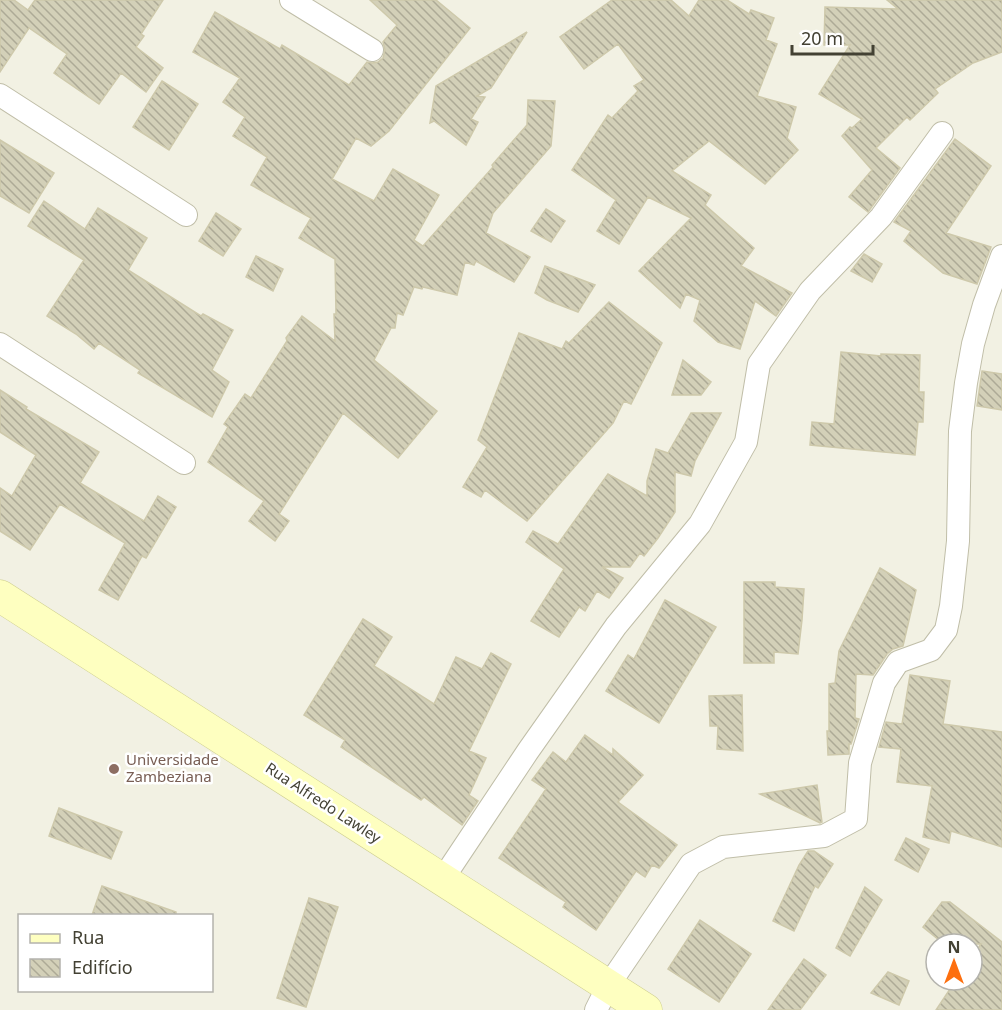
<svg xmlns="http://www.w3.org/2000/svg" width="1002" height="1010" font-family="'Noto Sans',sans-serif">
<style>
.building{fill:url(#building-back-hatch);stroke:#cec9ab;stroke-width:1.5}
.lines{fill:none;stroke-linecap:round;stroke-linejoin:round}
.street-casing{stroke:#c0bea8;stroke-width:24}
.secondary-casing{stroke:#cfcf90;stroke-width:33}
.street{stroke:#fff;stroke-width:22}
.secondary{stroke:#feffc0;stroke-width:32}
.education-dot{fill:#8d6e63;stroke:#fff;stroke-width:2}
.labels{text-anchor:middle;stroke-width:5;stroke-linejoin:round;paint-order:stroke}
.education-label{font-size:15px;fill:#785e54;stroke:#fff;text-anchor:start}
.street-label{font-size:15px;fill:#434133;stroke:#fff}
</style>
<defs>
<pattern id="building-back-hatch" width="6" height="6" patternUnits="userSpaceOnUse" patternTransform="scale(1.5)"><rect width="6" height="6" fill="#d3d0b8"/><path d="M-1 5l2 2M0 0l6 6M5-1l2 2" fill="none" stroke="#adaa96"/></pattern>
</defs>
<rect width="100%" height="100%" fill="#f2f1e3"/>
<path class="building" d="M0,0H14L28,10L35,0H163L141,34L144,36L136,47L163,68L146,92L121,73L99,104L54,73L67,54L29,28L0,72Z
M370,0H436L470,28L389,131L371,146L356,138L332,179L374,201L393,169L439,195L414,240L423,246L493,167L492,165L527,125L528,100L555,101L551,146L493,213L486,233L530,257L514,282L476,261L474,265L465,262L457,295L423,287L422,289L414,287L403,315L397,313L395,328H391L374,360L437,411L398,458L343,413L279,514L289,521L275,541L249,521L264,501L208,462L228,427L224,424L245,394L251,398L287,341L286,338L302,316L335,341L334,314H336L335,259L299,238L311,218L251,185L267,157L233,136L245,117L223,102L240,78L193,52L215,12L280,49L282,45L349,85L367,62L372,63L378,62L383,58L385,50L383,42L397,25Z
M612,0H671L689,16L699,0H727L749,14L751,10L774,18L766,40L777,44L757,96L796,107L787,138L798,150L765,184L709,141L672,171L711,195L705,205L754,248L741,266L792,293L776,316L755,301L740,349L718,342L694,321L700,300L686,294L680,308L639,271L691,218L648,197L619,244L597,231L616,200L572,170L608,115L612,118L638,91L634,86L644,80L618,44L584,69L560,37Z
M887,0H1002V52L973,63L935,89L938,93L910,120L907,117L876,148L900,168L868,212L849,197L872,170L842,136L850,127L852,128L862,119L819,94L850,45H824L825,7L898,9Z
M527,32L491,88L477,96L485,97L471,119L478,122L466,145L434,121L430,123L436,86Z
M162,81L198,104L169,150L133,127Z
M955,139L991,166L946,233L991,247L977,284L943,273L904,241L911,231L894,222Z
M0,140L54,173L29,213L0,196Z
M44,201L85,229L98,208L147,238L128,270L201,316L203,314L233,330L212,370L229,382L212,417L138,373L140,370L99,343L94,349L76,334L47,316L84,260L28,226Z
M546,209L565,221L551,242L531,231Z
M216,213L241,229L223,256L199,241Z
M864,254L882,264L872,282L851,271Z
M256,256L283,269L273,291L246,277Z
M545,266L595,285L578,312L547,300L535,293Z
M609,302L662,343L631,404L624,401L613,423L527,521L485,490L481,497L463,487L487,447L478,440L519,333L562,349L566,341L569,343Z
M841,352L881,356V354L920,355L919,392H924L923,422H918L915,455L810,445L812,422L834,424Z
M683,360L711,382L701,395H672Z
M982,371L1002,374V410L977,406Z
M0,390L27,407L26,409L99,452L80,483L144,521L158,496L176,507L146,558L142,556L118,600L99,590L125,543L60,504L30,550L0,531V488L12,496L36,455L0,432Z
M691,413H721L695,461L691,476L675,472V512L658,538L644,556L640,553L630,567H602L623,578L609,598L597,591L585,611L579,607L559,637L531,621L564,569L526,542L533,531L558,544L608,474L647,496V481L656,449L668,453Z
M880,568L916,590L903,646L893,649L887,654L873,675L856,674L855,718L859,719L851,744H849V754L828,755L827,731H829V684L835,683L839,651Z
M744,582H775V587L804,589L802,620L798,654L774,652V663H744Z
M665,600L716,627L659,723L606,691L628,655L634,659Z
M363,619L392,637L374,666L434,704L456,657L482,669L491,653L511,664L469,751L486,758L469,795L478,801L462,825L424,797L421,800L341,747L345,740L304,715Z
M910,675L950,681L943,724L1002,732V847L951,831L949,843L923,837L932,786L897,782L901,749L879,747L886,722L902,724Z
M742,695L743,751L717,749L718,726H710L709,696Z
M585,735L613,755V749L643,775L618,802L677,845L659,868L652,865L645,877L636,871L596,930L563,907L566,902L499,858L546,789L532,780L553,752L566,762Z
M817,785L822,822L820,823L760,794Z
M59,808L122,832L111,859L49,836Z
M906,838L929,849L918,872L895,860Z
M808,851H814L833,864L818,888L815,886L794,931L773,921L799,865Z
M102,886L176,912V915H92Z
M865,887L882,900L850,956L836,948Z
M309,898L338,907L306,1007L277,998Z
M942,902H950L1002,942V1010H936L956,980H972V957L981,944H944L923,927Z
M700,920L751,954L719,1002L668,969Z
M804,959L826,975L800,1010H768Z
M888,972L909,981L899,1005L871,993Z"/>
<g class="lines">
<defs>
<path id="street" d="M291,0L372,50
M0,95L186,215
M0,344L184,463
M442,880L528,751L616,626L700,524L746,442L759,364L810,291L881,217L942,133
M596,1010L608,986L691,864L723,847L824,836L856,819L860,763L884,683L898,662L931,650L946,630L951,606L958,541L960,431L966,383L973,344L984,305L1002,256"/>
<path id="secondary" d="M0,596L646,1010"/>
</defs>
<use href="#street" class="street-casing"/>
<use href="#secondary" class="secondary-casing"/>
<use href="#street" class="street"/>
<use href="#secondary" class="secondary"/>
</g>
<circle class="education-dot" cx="114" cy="769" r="6"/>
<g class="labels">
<g class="education-label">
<text x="126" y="765">Universidade<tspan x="126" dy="17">Zambeziana</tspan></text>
</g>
<g class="street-label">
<text transform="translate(323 803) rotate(33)" y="5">Rua Alfredo Lawley</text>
</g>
</g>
<rect x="18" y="914" width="195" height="78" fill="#ffffff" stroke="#b4b3ad" stroke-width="1.5"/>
<rect x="30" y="934" width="30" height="9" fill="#feffc0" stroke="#b4b3ad" stroke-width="1.5"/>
<text x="72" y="944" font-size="18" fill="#434133">Rua</text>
<rect x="30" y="959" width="30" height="18" fill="url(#building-back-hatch)" stroke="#b4b3ad" stroke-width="1.5"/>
<text x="72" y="974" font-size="18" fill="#434133">Edifício</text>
<g transform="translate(954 962)"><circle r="28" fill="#ffffff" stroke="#b4b3ad" stroke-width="1.5"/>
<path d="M0-4.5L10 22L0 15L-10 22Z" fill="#fd6f0f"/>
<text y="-9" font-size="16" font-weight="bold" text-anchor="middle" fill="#434133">N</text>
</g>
<path d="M792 45v9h81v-9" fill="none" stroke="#434133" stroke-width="3"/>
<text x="801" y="45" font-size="18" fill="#434133" stroke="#ffffff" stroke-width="4.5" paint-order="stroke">20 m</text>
</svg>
